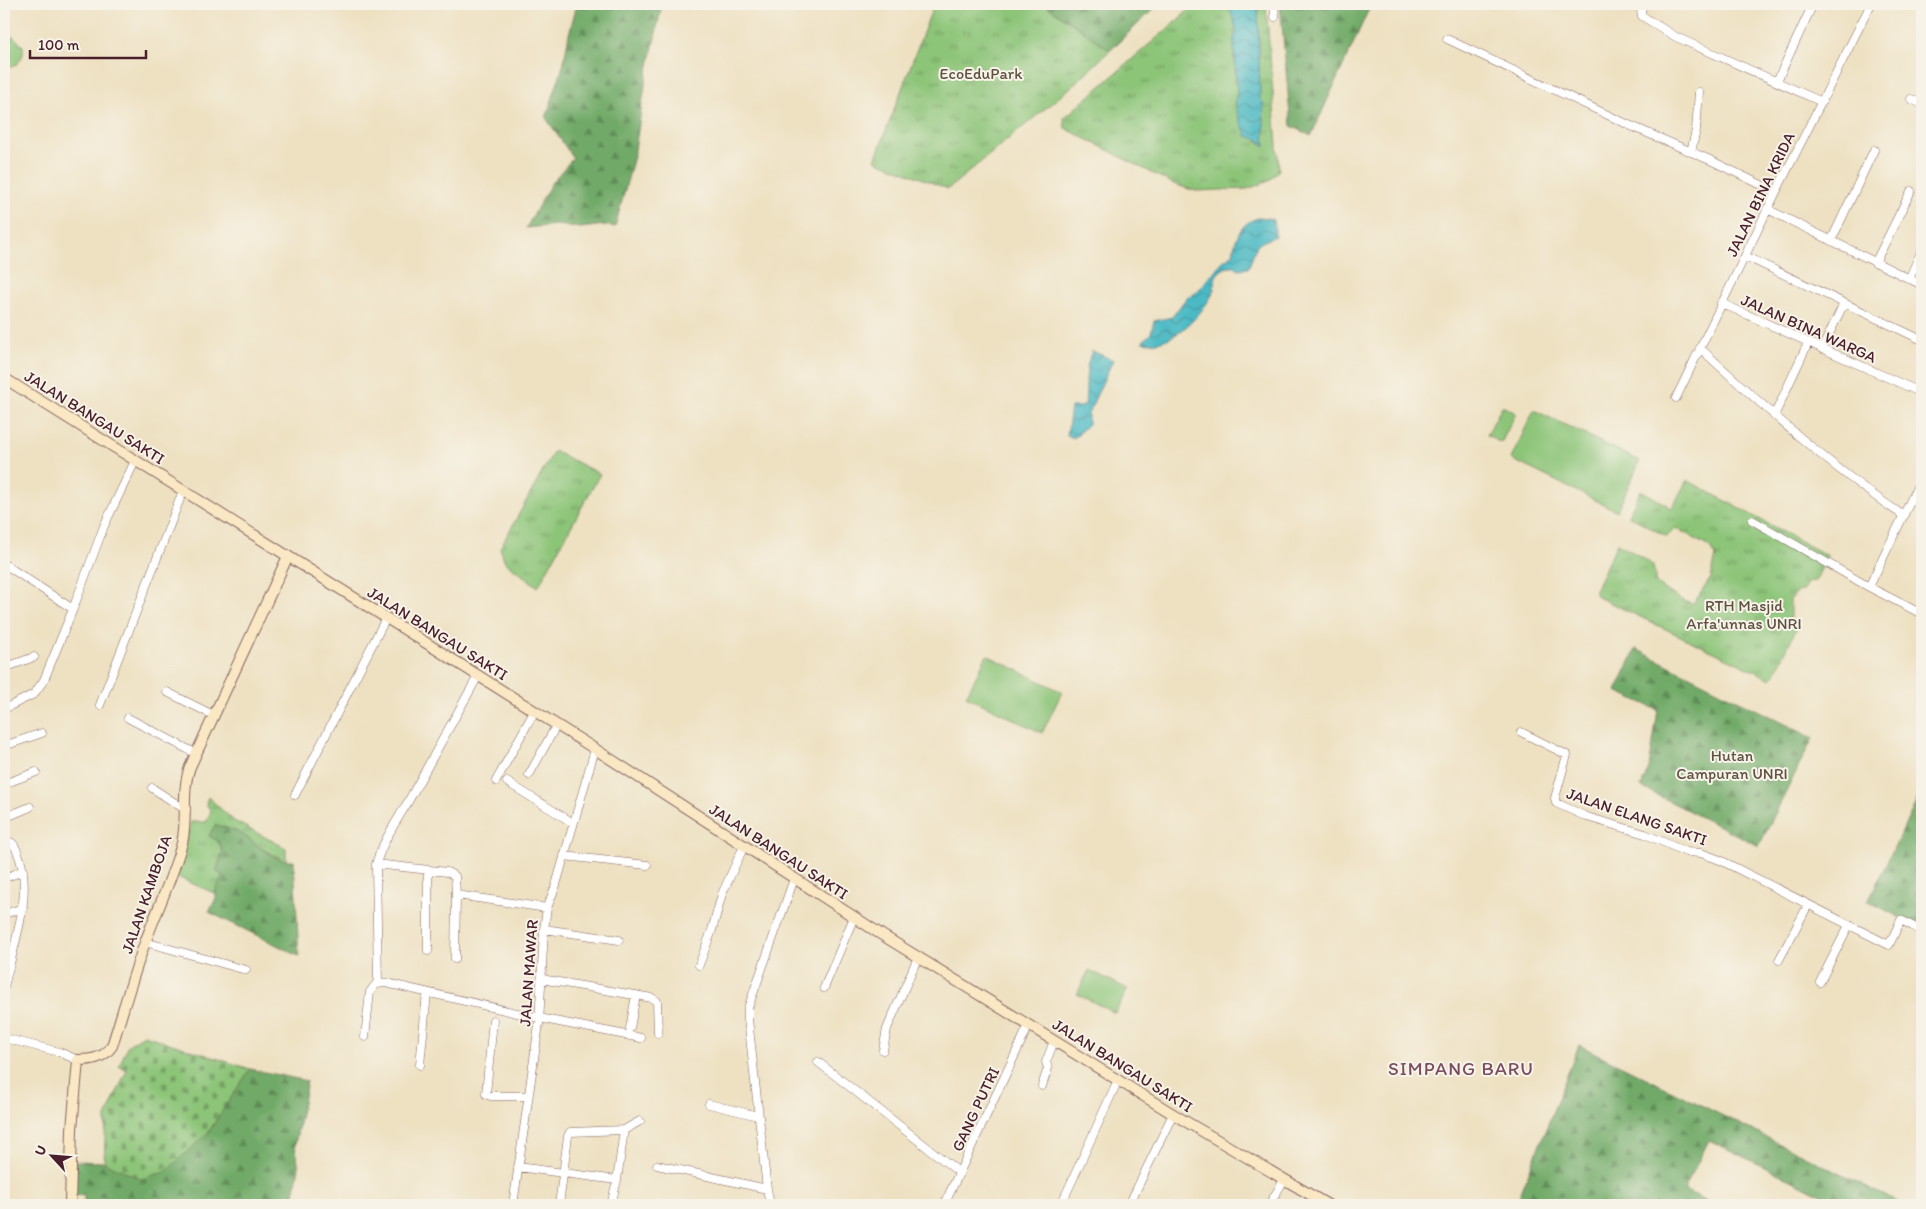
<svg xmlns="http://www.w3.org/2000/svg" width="1926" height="1209" font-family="Itim,sans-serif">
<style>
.grass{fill:url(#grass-tufts);stroke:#6b7252}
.forest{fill:url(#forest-firs);stroke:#5e644a}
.cemetery{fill:url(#cemetery-stones);stroke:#6b7252}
.pitch{fill:#8cc478;stroke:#6b7252}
.water{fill:url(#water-waves);stroke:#4b6c78}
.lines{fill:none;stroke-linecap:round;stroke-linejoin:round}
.street-casing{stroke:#836360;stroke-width:9}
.secondary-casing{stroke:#836360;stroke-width:12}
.street{stroke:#fff;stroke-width:8}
.secondary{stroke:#fae7c3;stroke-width:10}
.labels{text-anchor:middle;stroke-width:4;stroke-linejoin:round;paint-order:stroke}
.park-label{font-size:16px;fill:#5e5142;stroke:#f7f3e8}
.street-label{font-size:16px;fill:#4a1f2b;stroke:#f7f3e8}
.quarter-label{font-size:19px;letter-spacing:1px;fill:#7a4c62;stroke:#f7f3e8}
</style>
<defs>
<pattern id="grass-tufts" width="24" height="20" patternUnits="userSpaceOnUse" patternTransform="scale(1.25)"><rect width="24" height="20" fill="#8cc478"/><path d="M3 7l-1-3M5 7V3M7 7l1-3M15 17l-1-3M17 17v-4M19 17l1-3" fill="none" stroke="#749f63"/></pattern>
<pattern id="forest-firs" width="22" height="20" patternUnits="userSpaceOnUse" patternTransform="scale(1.25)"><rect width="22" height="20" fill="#71aa68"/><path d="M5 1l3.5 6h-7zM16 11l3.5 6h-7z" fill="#5f8a56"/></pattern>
<pattern id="cemetery-stones" width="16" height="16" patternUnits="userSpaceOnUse" patternTransform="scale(1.25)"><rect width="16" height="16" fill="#8cc478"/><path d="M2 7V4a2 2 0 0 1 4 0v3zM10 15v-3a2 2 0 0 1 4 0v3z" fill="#749f63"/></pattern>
<pattern id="water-waves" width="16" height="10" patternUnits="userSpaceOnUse" patternTransform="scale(1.25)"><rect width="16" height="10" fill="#4cbac4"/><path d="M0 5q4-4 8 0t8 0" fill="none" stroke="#41979f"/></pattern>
</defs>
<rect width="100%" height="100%" fill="#f7f3e8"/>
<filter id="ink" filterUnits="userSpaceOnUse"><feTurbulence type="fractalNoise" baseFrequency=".02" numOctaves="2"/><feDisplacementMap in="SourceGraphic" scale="10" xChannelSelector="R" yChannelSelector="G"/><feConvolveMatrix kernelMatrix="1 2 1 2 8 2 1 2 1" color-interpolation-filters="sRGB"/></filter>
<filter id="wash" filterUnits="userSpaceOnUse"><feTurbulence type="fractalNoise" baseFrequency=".0096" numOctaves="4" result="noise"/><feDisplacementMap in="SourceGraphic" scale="20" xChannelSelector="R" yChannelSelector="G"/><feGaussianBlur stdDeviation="1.12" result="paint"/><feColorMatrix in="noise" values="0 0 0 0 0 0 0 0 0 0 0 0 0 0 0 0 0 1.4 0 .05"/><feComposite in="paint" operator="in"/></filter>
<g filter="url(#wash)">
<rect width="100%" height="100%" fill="#eee1c2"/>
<path class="grass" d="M934,4H1159L1070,88L948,189L875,160Z
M1196,4H1225L1228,6C1231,13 1235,21 1236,28C1237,32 1234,36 1234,40C1234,57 1235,74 1237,90C1237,94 1235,98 1235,102C1236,113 1243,129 1252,136C1255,140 1261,142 1264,145L1263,102L1260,99L1258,4H1266L1279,170L1269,181L1247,189L1196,191L1176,185L1152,173L1065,128L1064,118Z
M4,36L14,37L23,46C25,59 17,68 4,67Z
M554,451L600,474L538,587L505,562L500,548Z
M1687,480L1828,556L1815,581L1808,582L1801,592L1798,591L1790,600V619L1797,623V627L1777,670L1771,679L1598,597L1594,592L1617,543L1648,561L1653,566L1656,584L1683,601L1693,604L1711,578L1716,556L1711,548L1676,528L1667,537L1628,515L1641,490L1672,508Z
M208,797L234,821L286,848V862C267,853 251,841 234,830L218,841L223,852L216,871L222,875C221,883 216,886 216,894L175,876L191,822H206L211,811L206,804Z"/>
<path class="forest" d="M577,4H662L645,85L634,156L615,227L605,225L581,228L557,225L526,228L552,182L573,158L546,118L563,66L569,34Z
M1044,4H1159L1110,50Z
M1280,4H1379L1369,9L1311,136L1291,126Z
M1636,649L1813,738L1759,846L1641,787L1649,768L1658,710L1616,691Z
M1922,790V929L1868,901Z
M215,825C226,827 238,831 248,838C262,848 275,862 294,861L299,956L209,912L216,898V888L221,881L222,875L216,871L223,852L218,841L209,836Z
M1579,1045L1904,1205H1842L1709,1140L1684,1190L1715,1205H1516Z
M250,1069L307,1081L295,1145L299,1168L292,1205H84V1194L73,1197L75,1161L104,1162L141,1179L207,1134Z"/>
<path class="cemetery" d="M144,1035L250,1069L207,1134L165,1172L141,1179L104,1162L106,1117L127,1070L119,1066L128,1045Z"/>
<path class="pitch" d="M1502,406L1516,413L1501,443L1487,435Z
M1534,410L1640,461L1617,511L1511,459Z
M987,655L1062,692L1042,733L966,696Z
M1089,970L1128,989L1115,1013L1077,994Z"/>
<path class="water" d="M1225,4H1258L1260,99L1263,102L1265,146L1259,140L1247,136C1243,126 1237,116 1236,106C1235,101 1237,96 1237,91C1236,75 1235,57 1234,40C1234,36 1237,32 1236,29C1235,21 1231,13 1228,6Z
M1261,217L1272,219L1275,226V236C1270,239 1263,241 1259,244C1253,250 1252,261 1248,268L1238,270L1235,266C1229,265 1223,269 1218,273C1213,279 1216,288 1212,295C1199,318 1171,348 1142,342L1151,333L1154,321L1172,317L1187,297L1196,293L1222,262L1233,254C1236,235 1241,222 1261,217Z
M1092,351L1113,360L1088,414V424L1074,438L1067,435L1071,407H1080L1085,405C1087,387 1084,368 1092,351Z"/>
</g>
<g filter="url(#ink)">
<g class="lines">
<defs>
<path id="street" d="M1274,4L1275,17
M1644,4L1641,10L1642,16L1676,37L1822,102
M1447,39L1629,125L1710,160L1776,192
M1777,81L1813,4
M1911,99L1922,104
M1691,152L1696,130L1699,92
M1767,209L1922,285
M1831,241L1874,150
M1745,256L1922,340
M1875,263L1911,191
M1909,279L1922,250
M1721,303L1922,393
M1700,348C1765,408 1830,467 1904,516
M1822,349L1844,303
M1676,398L1776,192L1871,4
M1774,416L1808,343
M1752,520L1869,587L1920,613L1922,609
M4,564L73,609
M1869,587L1922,477
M4,668L34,657
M167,692L213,715
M100,705L183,491
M4,709L34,694L44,680L73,609L104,526L135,461
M128,718L195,753
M1521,732L1567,755L1555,798L1556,803L1587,817L1645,834L1686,852L1701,853L1720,860L1889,945L1901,920L1922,931
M4,746L42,733
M529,775L556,726
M496,781L534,712
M507,782L573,823
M4,784L36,772
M152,788L186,810
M295,795L386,618
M4,818L30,807
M4,842C12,840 14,844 17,851C35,891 13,947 4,987
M564,856L647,865
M376,864L447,872L455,876L456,895L455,959
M428,871V951
M4,878L23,871
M456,895L547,908
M4,914L23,908
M544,929L619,940
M145,942L246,970
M1779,960L1808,905
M699,965L712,930L722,894L744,846
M541,979L652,998L657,1001L658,1033
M1820,982L1849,925
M378,984L376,864C383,840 397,821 409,800C432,758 455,717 478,676
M824,988L854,917
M493,1020L486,1094L490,1096H528
M630,1028L636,995
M365,1037L370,992L376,984L386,983L539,1018L641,1038
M4,1038L59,1052L78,1060
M883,1050L887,1029L918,957
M818,1062L960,1173
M420,1065L427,993
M1042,1086L1048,1068L1046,1062L1054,1041
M709,1104L758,1116
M624,1130L640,1121
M657,1165L767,1189
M518,1167L617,1180
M513,1205L539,1024L544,929L547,908L556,885L595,749
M559,1205L568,1136L570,1132L624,1130L617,1180L611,1205
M770,1205L767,1189L748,1019V1008L794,879
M944,1205L1029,1025
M1061,1205L1118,1080
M1129,1205L1173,1114
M1269,1205L1284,1180"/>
<path id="secondary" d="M4,378L595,749L882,935L1173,1114L1328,1205
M70,1205L72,1129L78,1060C92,1060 104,1058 112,1046C123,1011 133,975 146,940C158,908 173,876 182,843C188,818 181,791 190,767L288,556"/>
</defs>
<use href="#street" class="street-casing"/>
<use href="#secondary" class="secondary-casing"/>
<use href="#street" class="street"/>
<use href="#secondary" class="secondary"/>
</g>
</g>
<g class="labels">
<g class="park-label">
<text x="981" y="79">EcoEduPark</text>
<text x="1744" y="611">RTH Masjid<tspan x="1744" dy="18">Arfa'unnas UNRI</tspan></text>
<text x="1732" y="761">Hutan<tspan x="1732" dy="18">Campuran UNRI</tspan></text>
</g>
<g class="street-label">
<text transform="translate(1760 194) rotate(-64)" y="6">JALAN BINA KRIDA</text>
<text transform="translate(1809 328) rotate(24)" y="6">JALAN BINA WARGA</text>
<text transform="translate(95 417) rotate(32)" y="6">JALAN BANGAU SAKTI</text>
<text transform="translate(438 633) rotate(32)" y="6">JALAN BANGAU SAKTI</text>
<text transform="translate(1637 816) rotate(19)" y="6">JALAN ELANG SAKTI</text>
<text transform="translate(779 851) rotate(33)" y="6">JALAN BANGAU SAKTI</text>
<text transform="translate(146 894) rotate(-71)" y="6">JALAN KAMBOJA</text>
<text transform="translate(528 973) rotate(-86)" y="6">JALAN MAWAR</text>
<text transform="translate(1123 1065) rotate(32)" y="6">JALAN BANGAU SAKTI</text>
<text transform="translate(975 1109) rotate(-65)" y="6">GANG PUTRI</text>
</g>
<g class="quarter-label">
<text x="1461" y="1075">SIMPANG BARU</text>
</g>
</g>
<rect width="1926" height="1209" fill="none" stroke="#f7f3e8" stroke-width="20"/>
<g transform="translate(52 1156) rotate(296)" stroke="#f7f3e8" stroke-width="4" paint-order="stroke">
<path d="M0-4L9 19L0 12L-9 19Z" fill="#4a1f2b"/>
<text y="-8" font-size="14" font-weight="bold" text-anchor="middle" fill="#4a1f2b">U</text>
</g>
<path d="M30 50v8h116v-8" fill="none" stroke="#4a1f2b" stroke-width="2.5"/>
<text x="38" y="50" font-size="15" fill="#4a1f2b" stroke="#f7f3e8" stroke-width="4" paint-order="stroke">100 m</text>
</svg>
